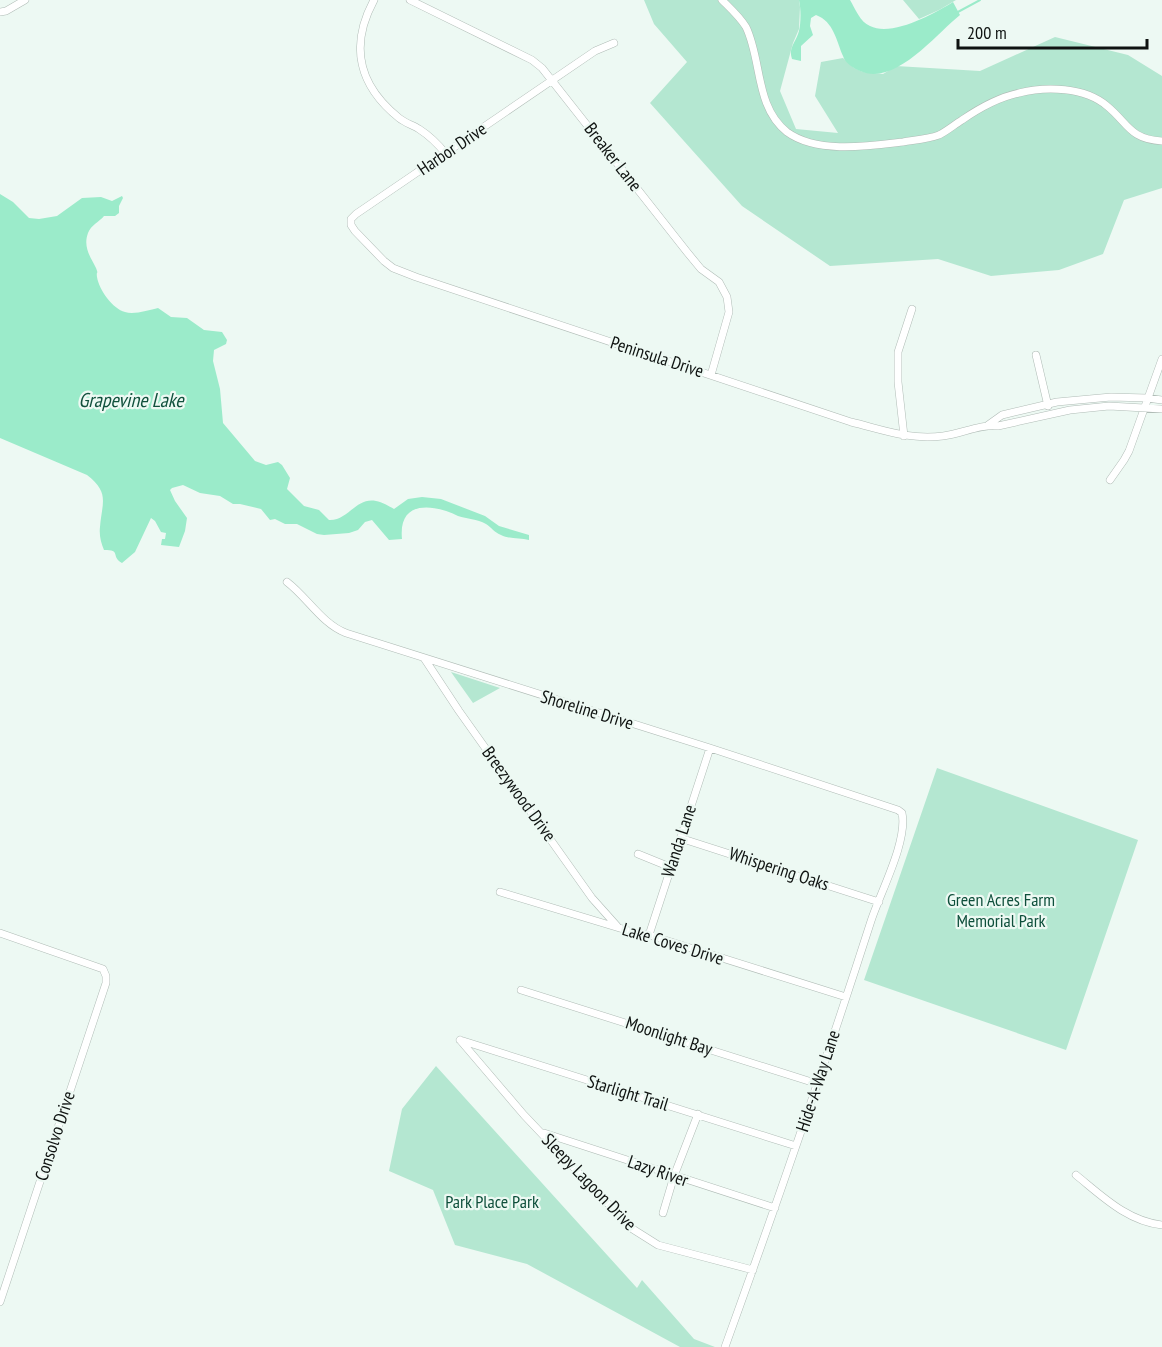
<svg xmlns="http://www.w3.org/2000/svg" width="1162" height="1347" font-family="'PT Sans Narrow',sans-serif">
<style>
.green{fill:#b4e7d1}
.water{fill:#9bebca}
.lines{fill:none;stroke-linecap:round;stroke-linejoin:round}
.stream{stroke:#9bebca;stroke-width:2}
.minor-casing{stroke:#b0bcb6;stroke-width:8}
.minor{stroke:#fff;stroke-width:7}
.labels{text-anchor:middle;stroke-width:4.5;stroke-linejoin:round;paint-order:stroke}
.street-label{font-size:18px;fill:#0f1311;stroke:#edf9f3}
.park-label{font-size:18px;fill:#0e4f3b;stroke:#edf9f3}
.water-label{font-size:20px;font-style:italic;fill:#11513d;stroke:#edf9f3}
</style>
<rect width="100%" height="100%" fill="#edf9f3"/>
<path class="green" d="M644,0H799L800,7L799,29L793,43L780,91L796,129L838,133L815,96L821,62L843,58L854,68L863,72L883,74L896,66L980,71L1055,37L1128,55L1162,76V188L1124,200L1103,254L1059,270L991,276L938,259L830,266L742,206L650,103L687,62L654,24Z
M903,0H956L939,10L919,19Z
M451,672L500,688L473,703Z
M937,768L1138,840L1066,1050L864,980Z
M436,1066L637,1288L642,1280L694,1339L715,1347H680L527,1264L455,1245L433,1190L389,1171L402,1109Z"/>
<path class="water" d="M799,0H850C855,8 860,22 870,26C892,37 934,14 953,2L960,15C936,34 895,87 860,71C853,68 845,63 843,56C836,40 834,22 816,15L811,18L810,26L813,35L801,46V61L792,59C788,48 796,42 799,31C801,22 801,9 799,0Z
M0,194L13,202L29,218L39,219L57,216L82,198L101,197L112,201L122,196L123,198L119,206V213L115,216H104C99,222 91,225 88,233C83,247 90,256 96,268C99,276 96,269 97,277C99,290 113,309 125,312C134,315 149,310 158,308L171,317L187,318L204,330L222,332L227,340L226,344L214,350L213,361L220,389L223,423L255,461L266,465L278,462L282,465L290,478L287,489L304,506L319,510L329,520C348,521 356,497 376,501C382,502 389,506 394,509L408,499L422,497L441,499L485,516L499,526L529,535V540C520,538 509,539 501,535C495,533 491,527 486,524C477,519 467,519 458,516C434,504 398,499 402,539L389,540L372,520L365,522L358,530L349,533L324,535L317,534L297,524H285L275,519L270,520L261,509L240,504H233L220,496L200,493L183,485L172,488L170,490L175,501L187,518L185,531L179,547L161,545L162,539H165L166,533L161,532L155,521L151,518L135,552L122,563C110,556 122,550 104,550C101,543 99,535 100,527C102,502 110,493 87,475L0,438Z"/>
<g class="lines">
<path class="stream" d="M956,13L980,0"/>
<defs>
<path id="minor" d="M374,0C349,46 359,86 399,118C405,123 413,125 419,129C430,136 438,144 446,154
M410,0L532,60L542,68L687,252L701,269L719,282L727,297L729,312L711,375
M722,0C730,8 740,17 746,27C762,60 755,107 787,132C817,154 869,146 903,142C915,140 928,139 939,135C947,131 954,125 962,120C978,109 1000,97 1019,93C1046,86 1085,87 1107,106C1128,123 1129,139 1162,141
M0,12L6,11L25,0
M614,43L595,51L356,214L351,219V225L355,231L384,261L393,268L416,277L851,422C884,430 908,440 943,436C962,434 979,424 998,426L1070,410L1109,406L1162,409
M1036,355L1048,406
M988,425L1002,415L1057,402L1111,397L1147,398L1162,400
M904,436L898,382V352L912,309
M1110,480L1124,460L1129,451L1162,359
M287,582C307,597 322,624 346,633L710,748L898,810L902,813C908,841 880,893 871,921C825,1064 776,1206 725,1347
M424,658L459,711L592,898L617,926
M680,838L879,902
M638,854L670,867
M500,892L636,933L649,935L846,997
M0,933L103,969L106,976V983L0,1302
M649,935L710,748
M521,990L818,1084
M460,1040L524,1115L631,1228L658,1245L753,1270
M460,1040L796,1146
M544,1133L775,1208
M1076,1175C1102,1196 1127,1221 1162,1225
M663,1213L674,1176L698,1114"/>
</defs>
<use href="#minor" class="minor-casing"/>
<use href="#minor" class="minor"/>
</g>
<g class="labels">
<g class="street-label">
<text transform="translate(452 149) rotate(-34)" y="6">Harbor Drive</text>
<text transform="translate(613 157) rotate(52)" y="6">Breaker Lane</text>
<text transform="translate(657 357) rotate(18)" y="6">Peninsula Drive</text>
<text transform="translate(587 710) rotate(17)" y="6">Shoreline Drive</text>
<text transform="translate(519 794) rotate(54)" y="6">Breezywood Drive</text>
<text transform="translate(679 841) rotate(-72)" y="6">Wanda Lane</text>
<text transform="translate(779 869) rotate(18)" y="6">Whispering Oaks</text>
<text transform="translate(673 944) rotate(17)" y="6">Lake Coves Drive</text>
<text transform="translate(669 1036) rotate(18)" y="6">Moonlight Bay</text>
<text transform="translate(818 1081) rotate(-72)" y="6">Hide-A-Way Lane</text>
<text transform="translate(628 1093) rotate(17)" y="6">Starlight Trail</text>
<text transform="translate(55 1136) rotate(-72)" y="6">Consolvo Drive</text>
<text transform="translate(658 1171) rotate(19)" y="6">Lazy River</text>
<text transform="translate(589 1182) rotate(46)" y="6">Sleepy Lagoon Drive</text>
</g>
<g class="park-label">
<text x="1001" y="906">Green Acres Farm<tspan x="1001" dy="21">Memorial Park</tspan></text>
<text x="492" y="1208">Park Place Park</text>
</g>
<g class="water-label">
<text x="131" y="407">Grapevine Lake</text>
</g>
</g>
<path d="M958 39v9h189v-9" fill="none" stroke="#0f1311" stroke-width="3"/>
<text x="967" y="39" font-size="18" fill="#0f1311" stroke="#edf9f3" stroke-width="4.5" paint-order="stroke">200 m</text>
</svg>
